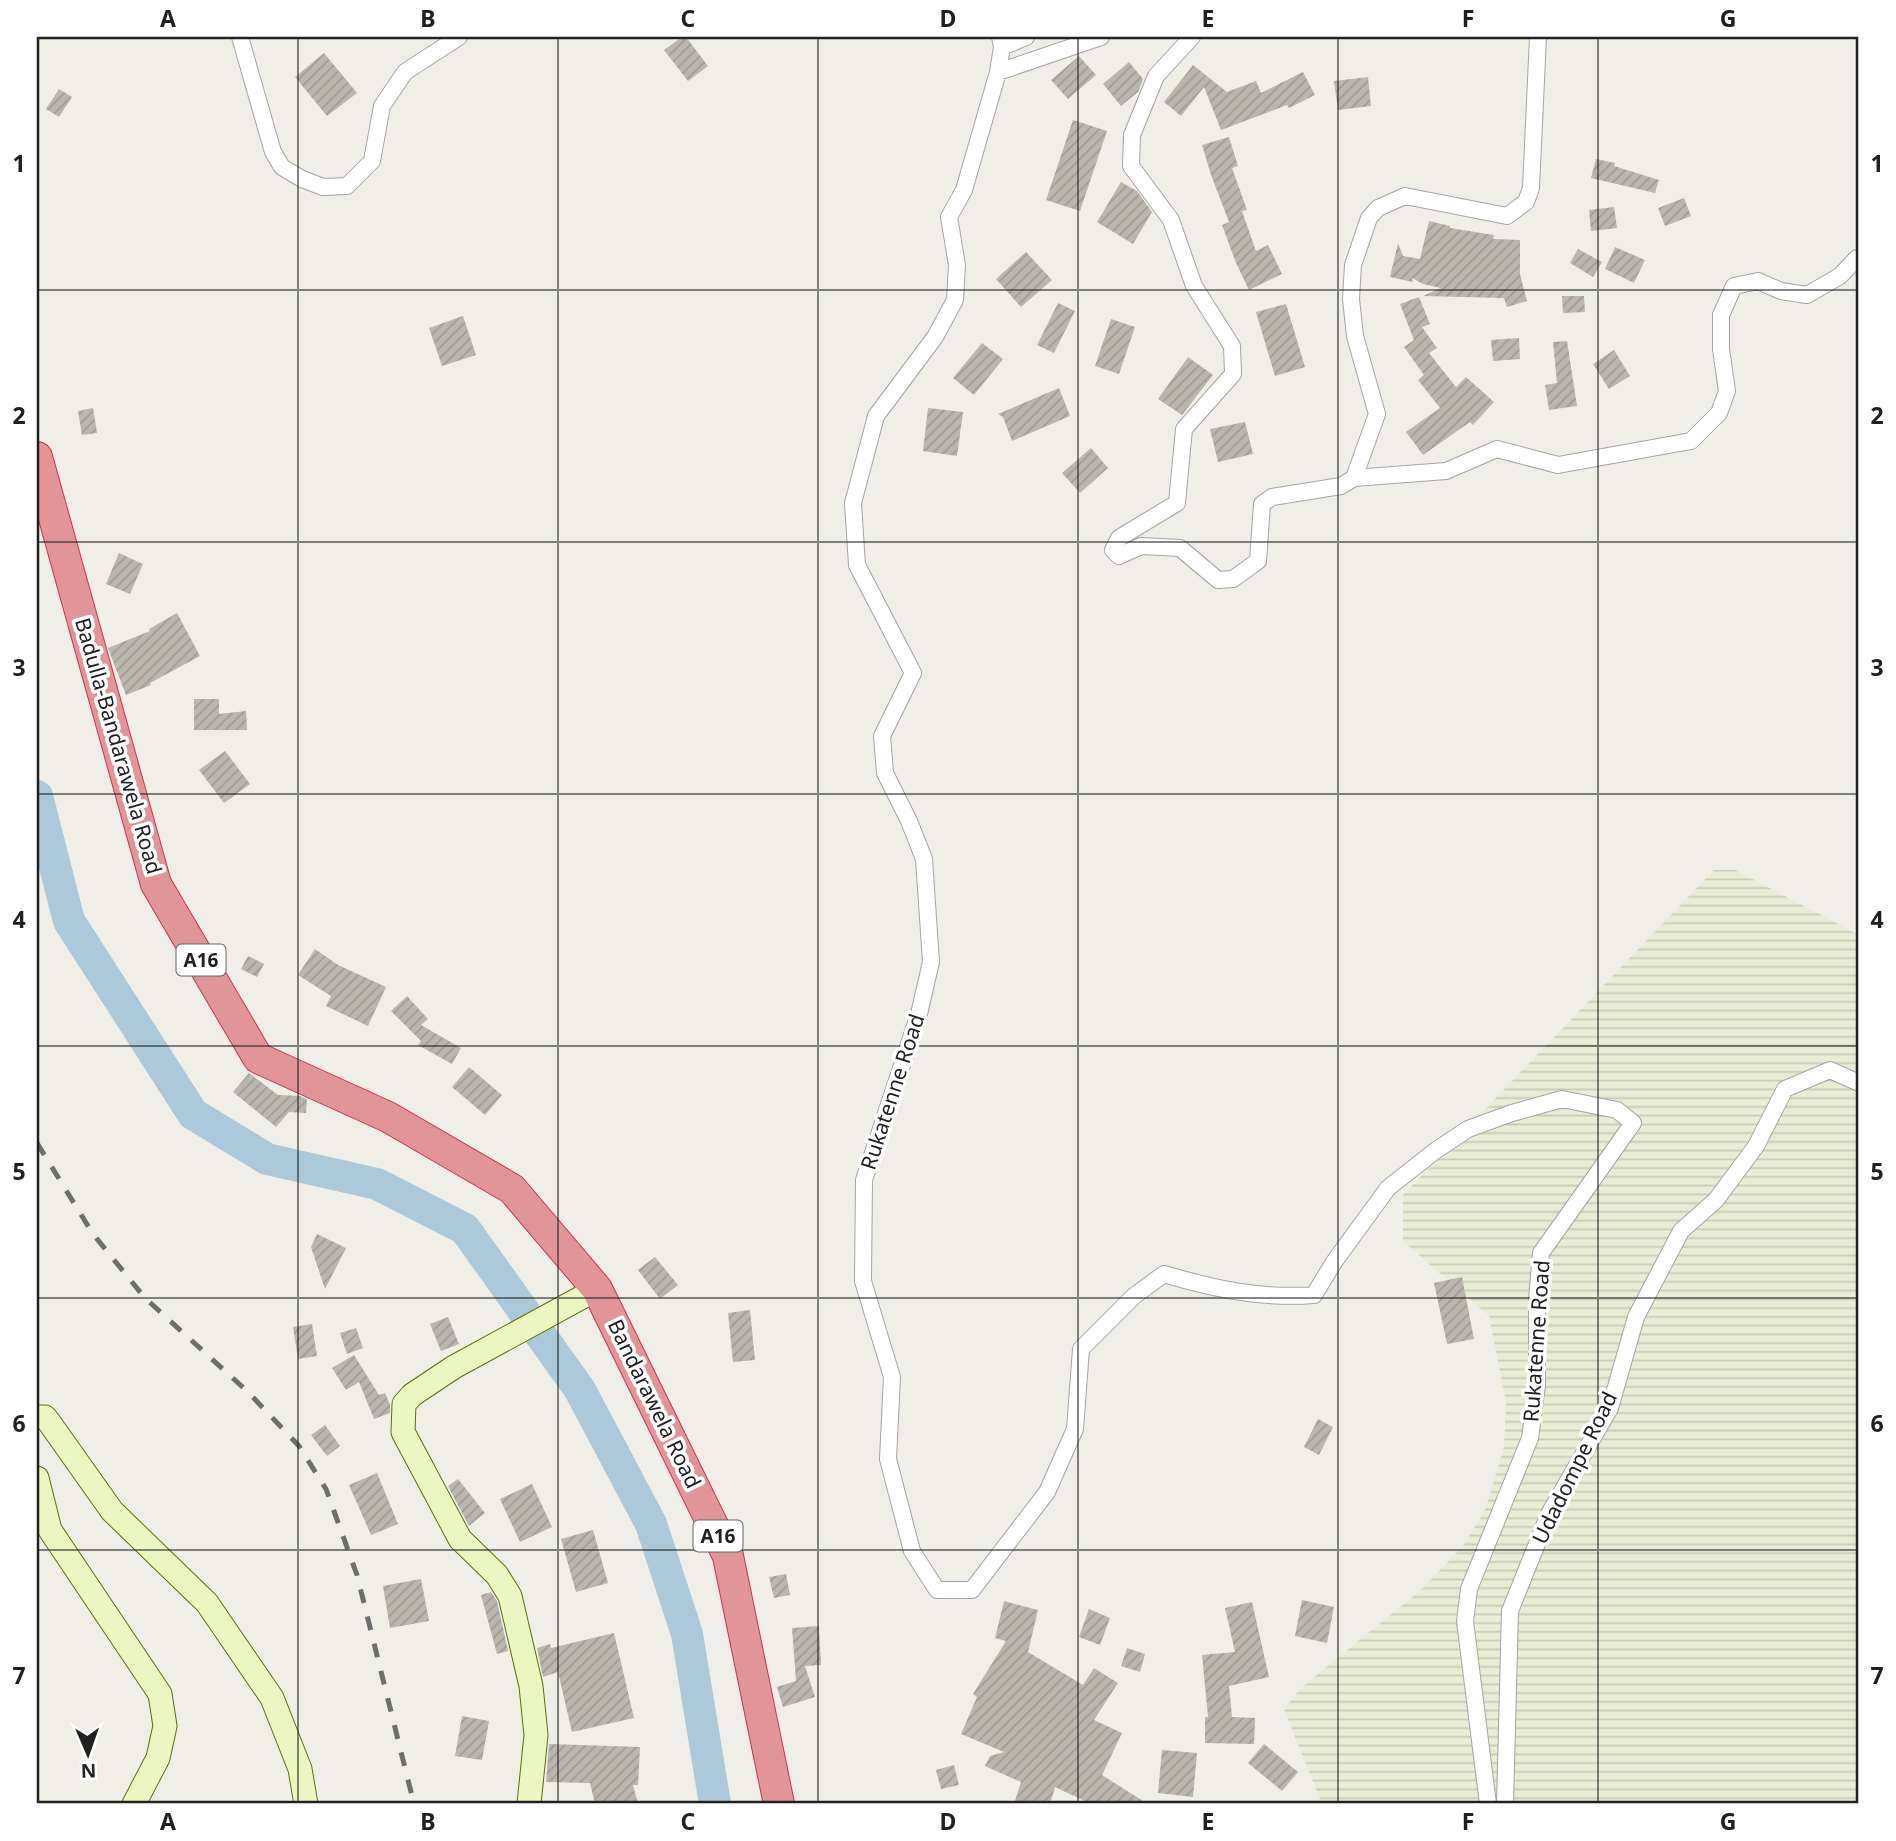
<svg xmlns="http://www.w3.org/2000/svg" width="1896" height="1841" font-family="'Noto Sans',sans-serif">
<style>
.farmland{fill:url(#farmland-rules)}
.lines{fill:none;stroke-linecap:round;stroke-linejoin:round}
.river{stroke:#abc9db;stroke-width:32}
.building{fill:url(#building-hatch)}
.street-casing{stroke:#a4a4a4;stroke-width:18}
.secondary-casing{stroke:#58720c;stroke-width:25}
.highway-casing{stroke:#d03251;stroke-width:32}
.street{stroke:#fff;stroke-width:16}
.secondary{stroke:#ebf6c0;stroke-width:23}
.highway{stroke:#e29597;stroke-width:30}
.rail{stroke:#6e6e6e;stroke-width:5;stroke-dasharray:14 14;stroke-linecap:butt}
.grid{fill:none;stroke:#202020;stroke-width:2;stroke-opacity:0.55}
.labels{text-anchor:middle;stroke-width:7;stroke-linejoin:round;paint-order:stroke}
.shield{fill:#fff;stroke:#636363;stroke-width:2}
.shield-label{font-size:19px;font-weight:bold;fill:#202020}
.street-label{font-size:21px;fill:#202020;stroke:#fff}
.neatline{fill:none;stroke:#202020;stroke-width:2.5}
.grid-label{font-size:23px;text-anchor:middle;font-weight:bold;fill:#202020}
</style>
<defs>
<pattern id="farmland-rules" width="6" height="5" patternUnits="userSpaceOnUse" patternTransform="scale(1.75)"><rect width="6" height="5" fill="#e8edd4"/><path d="M0 2.5h6" fill="none" stroke="#c7cbb6"/></pattern>
<pattern id="building-hatch" width="6" height="6" patternUnits="userSpaceOnUse" patternTransform="scale(1.75)"><rect width="6" height="6" fill="#bab5ad"/><path d="M-1 1l2-2M0 6l6-6M5 7l2-2" fill="none" stroke="#a09b95"/></pattern>
</defs>
<rect width="100%" height="100%" fill="#f0efe7"/>
<path class="farmland" d="M1714,870H1735L1859,935V1804H1322L1284,1709L1301,1688L1422,1589L1463,1546L1485,1510L1504,1447L1506,1402L1489,1316L1403,1241V1195Z"/>
<g class="lines">
<path class="river" d="M37,796L69,921L193,1114L267,1159L377,1184L465,1229L580,1390L651,1524L687,1634L715,1804"/>
</g>
<path class="building" d="M682,37H686L708,66L688,81L664,50Z
M324,53L357,93L327,116L295,77Z
M1079,56L1096,75L1068,99L1051,80Z
M1129,62L1143,79L1138,92L1121,106L1103,84Z
M1193,65L1227,92L1256,81L1261,93L1303,72L1315,95L1289,108L1287,105L1221,130L1204,87L1181,116L1164,102Z
M1368,77L1371,106L1338,110L1334,81Z
M59,89L72,97L59,117L46,109Z
M1073,120L1107,131L1080,211L1046,200Z
M1229,137L1238,166L1232,168L1247,210L1242,211L1256,251L1268,245L1282,274L1249,290L1236,263L1222,225L1229,222L1211,175L1202,145Z
M1596,159L1615,163L1614,166L1659,180L1655,193L1591,178Z
M1121,182L1137,191L1152,212L1133,244L1097,222Z
M1684,198L1691,216L1665,226L1658,208Z
M1614,207L1617,228L1591,231L1589,210Z
M1429,221L1450,226V228L1494,235L1493,239L1520,240V274L1527,301L1507,307L1504,298L1423,296L1441,288L1423,284L1412,278L1413,282L1390,277L1398,243L1403,256L1420,259Z
M1615,247L1645,260L1634,283L1605,269Z
M1578,249L1602,262L1593,277L1570,263Z
M1026,252L1052,280L1021,307L996,279Z
M1562,296H1584L1585,312L1563,313Z
M1419,297L1430,324L1422,327L1437,348L1429,353L1456,387L1466,377L1494,402L1473,425L1470,422L1423,455L1406,432L1440,408L1418,380L1424,375L1404,347L1414,340L1400,304Z
M1058,303L1075,311L1054,353L1037,345Z
M1286,304L1305,367L1275,376L1256,312Z
M463,316L476,355L442,366L429,328Z
M1111,319L1135,327L1119,374L1095,366Z
M1519,338L1520,359L1493,361L1491,340Z
M1567,341L1577,406L1549,410L1545,385L1557,383L1553,342Z
M982,343L1003,359L974,395L953,378Z
M1614,350L1630,376L1609,389L1593,364Z
M1188,357L1213,375L1182,415L1158,399Z
M1059,388L1070,416L1012,441L1003,417L998,414Z
M93,408L97,433L82,435L78,411Z
M928,408L963,412L957,456L923,451Z
M1245,422L1253,454L1218,462L1210,429Z
M1091,448L1108,468L1080,493L1062,473Z
M119,553L143,564L130,594L106,584Z
M177,613L200,656L150,683L151,685L126,695L108,648L150,631L149,629Z
M194,699H219V714L246,711L247,730H194Z
M225,751L250,784L224,803L199,770Z
M315,949L338,965L386,987L368,1026L326,1006L331,996L298,975Z
M248,956L264,964L257,977L241,969Z
M407,996L428,1019L421,1025L461,1048L452,1064L418,1045L421,1041L391,1011Z
M469,1067L502,1095L485,1115L452,1087Z
M249,1073L278,1095L300,1096L307,1100L306,1113L289,1112L276,1127L233,1092Z
M317,1234L346,1248L325,1289L311,1247Z
M655,1257L678,1285L660,1299L638,1270Z
M1462,1277L1474,1339L1447,1344L1434,1283Z
M750,1310L755,1360L733,1362L728,1313Z
M448,1317L459,1344L441,1351L430,1324Z
M312,1324L317,1356L298,1359L293,1327Z
M356,1328L363,1348L347,1354L340,1333Z
M354,1355L379,1395L385,1393L390,1405V1413L374,1419L359,1382L346,1390L332,1368Z
M1318,1419L1333,1427L1319,1455L1304,1447Z
M325,1425L340,1446L327,1456L311,1435Z
M377,1473L398,1524L371,1535L349,1485Z
M458,1479L485,1513L469,1526L448,1486Z
M532,1484L552,1527L520,1542L500,1499Z
M593,1530L608,1583L576,1592L561,1539Z
M786,1574L790,1595L774,1598L769,1577Z
M421,1579L429,1621L390,1628L383,1586Z
M491,1592L497,1601L508,1651L497,1654L481,1595Z
M1302,1600L1334,1607L1327,1643L1295,1636Z
M1004,1601L1038,1610L1028,1652L1083,1685L1094,1668L1118,1683L1094,1720L1122,1733L1102,1775L1148,1804H1091L1055,1787L1050,1804H1014L1021,1782L985,1766L990,1756L1004,1752L961,1734L977,1697L973,1694L1006,1641L995,1638Z
M1252,1602L1269,1677L1229,1686L1232,1717L1255,1718L1254,1744L1205,1743V1717H1208L1202,1655L1235,1652L1225,1608Z
M1089,1609L1110,1618L1100,1645L1079,1637Z
M819,1626L821,1665L805,1666L815,1697L783,1707L777,1687L796,1681L792,1628Z
M614,1633L634,1718L572,1732L558,1672L543,1677L537,1648L550,1644L551,1648Z
M1127,1648L1145,1654L1140,1672L1121,1666Z
M462,1716L489,1721L482,1760L455,1756Z
M549,1744L640,1747L638,1785H633L638,1804H595L590,1783L546,1782Z
M1264,1744L1298,1772L1282,1791L1248,1763Z
M1162,1750L1197,1753L1193,1797L1158,1793Z
M954,1765L959,1785L941,1789L936,1770Z"/>
<g class="lines">
<defs>
<path id="street" d="M240,37L273,152L282,167L302,179L323,187L347,186L372,161L382,106L405,72L459,37
M1000,37L1002,47L998,72L964,190L949,217L957,265L955,300L935,337L876,416L853,503L857,565L913,673L882,736L885,773L909,821L924,859L931,962L919,1014L864,1180L863,1281L892,1377L888,1459L912,1551L937,1590H972L1047,1492L1075,1429L1081,1349L1134,1296L1164,1274C1215,1289 1261,1299 1314,1295L1334,1262L1388,1188L1435,1151L1468,1129L1512,1113L1562,1099L1617,1110L1633,1123L1541,1253L1537,1299V1385L1530,1438L1469,1589L1465,1621L1488,1804
M1192,37L1156,76L1132,135L1131,166L1171,220L1194,286L1232,346L1233,374L1184,429L1177,503L1119,538L1113,550L1119,556L1141,546L1180,548L1218,580L1233,579L1258,561L1262,504L1272,497L1341,486L1354,478L1377,414L1355,336L1351,299L1353,265L1369,218L1378,208L1405,196L1507,216L1526,202L1531,188L1538,37
M1002,47L1026,37
M998,72L1101,37
M1354,478L1446,471L1497,449L1558,465L1691,441L1719,413L1727,391L1721,349V315L1734,286L1758,281L1781,291L1807,295L1840,276L1857,258H1859
M1505,1804L1510,1611L1549,1514L1610,1408L1636,1317L1681,1231L1716,1200L1756,1146L1785,1089L1830,1070L1859,1083"/>
<path id="secondary" d="M37,1417H45L49,1422L112,1511L207,1603L272,1698L300,1769L306,1804
M37,1478L50,1530L160,1694L165,1726L158,1758L134,1804
M529,1804L536,1735L531,1686L510,1596L497,1575L460,1539L403,1432L404,1404L412,1395L454,1367L597,1289"/>
<path id="highway" d="M37,457L156,884L258,1058L388,1117L512,1189L597,1289L728,1556L779,1804"/>
</defs>
<use href="#street" class="street-casing"/>
<use href="#secondary" class="secondary-casing"/>
<use href="#highway" class="highway-casing"/>
<use href="#street" class="street"/>
<use href="#secondary" class="secondary"/>
<use href="#highway" class="highway"/>
<path class="rail" d="M37,1143L93,1234L145,1298L248,1392L299,1446L326,1489L357,1575L414,1804"/>
</g>
<path class="grid" d="M298,37V1804M558,37V1804M818,37V1804M1078,37V1804M1338,37V1804M1598,37V1804M37,290H1859M37,542H1859M37,794H1859M37,1046H1859M37,1298H1859M37,1550H1859"/>
<g class="labels">
<g class="shield">
<rect x="176.5" y="944.5" width="49" height="31" rx="5"/>
<rect x="693.5" y="1520.5" width="49" height="31" rx="5"/>
</g>
<g class="shield-label">
<text x="201" y="967">A16</text>
<text x="718" y="1543">A16</text>
</g>
<g class="street-label">
<text transform="translate(118 746) rotate(74)" y="7">Badulla-Bandarawela Road</text>
<text transform="translate(893 1092) rotate(-72)" y="7">Rukatenne Road</text>
<text transform="translate(1537 1341) rotate(-86)" y="7">Rukatenne Road</text>
<text transform="translate(654 1404) rotate(64)" y="7">Bandarawela Road</text>
<text transform="translate(1575 1468) rotate(-64)" y="7">Udadompe Road</text>
</g>
</g>
<rect width="1896" height="1841" fill="none" stroke="#ffffff" stroke-width="77"/>
<g transform="translate(88 1754) rotate(178)" stroke="#ffffff" stroke-width="5" paint-order="stroke">
<path d="M0-5L12 26L0 18L-12 26Z" fill="#202020"/>
<text y="-10" font-size="19" font-weight="bold" text-anchor="middle" fill="#202020">N</text>
</g>
<rect x="38" y="38" width="1819" height="1764" class="neatline"/>
<g class="grid-label">
<text x="168" y="27">A</text>
<text x="428" y="27">B</text>
<text x="688" y="27">C</text>
<text x="948" y="27">D</text>
<text x="1208" y="27">E</text>
<text x="1468" y="27">F</text>
<text x="1728" y="27">G</text>
<text x="19" y="172">1</text>
<text x="1877" y="172">1</text>
<text x="19" y="424">2</text>
<text x="1877" y="424">2</text>
<text x="19" y="676">3</text>
<text x="1877" y="676">3</text>
<text x="19" y="928">4</text>
<text x="1877" y="928">4</text>
<text x="19" y="1180">5</text>
<text x="1877" y="1180">5</text>
<text x="19" y="1432">6</text>
<text x="1877" y="1432">6</text>
<text x="19" y="1684">7</text>
<text x="1877" y="1684">7</text>
<text x="168" y="1830">A</text>
<text x="428" y="1830">B</text>
<text x="688" y="1830">C</text>
<text x="948" y="1830">D</text>
<text x="1208" y="1830">E</text>
<text x="1468" y="1830">F</text>
<text x="1728" y="1830">G</text>
</g>
</svg>
